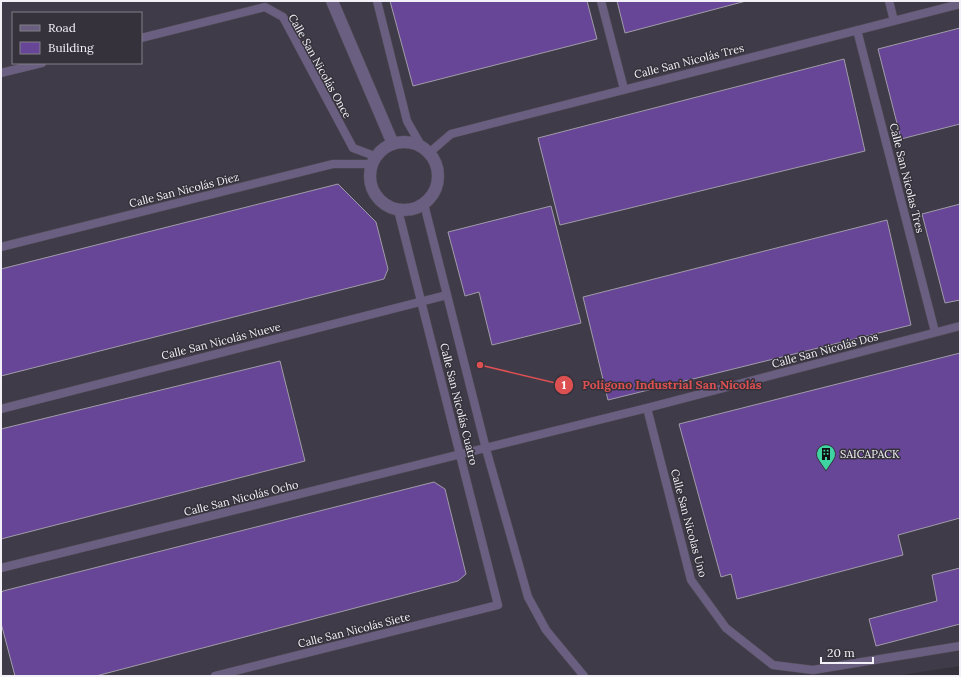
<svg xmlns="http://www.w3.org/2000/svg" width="961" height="677" font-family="Lora,serif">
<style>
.built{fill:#403b49;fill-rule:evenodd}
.building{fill:#684697;stroke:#a09ca7}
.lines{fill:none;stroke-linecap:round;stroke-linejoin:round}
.lane-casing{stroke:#535159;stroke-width:9}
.street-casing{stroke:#535159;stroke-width:13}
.lane{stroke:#6a5e81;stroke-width:8}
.street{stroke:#6a5e81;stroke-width:12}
.labels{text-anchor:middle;stroke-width:3;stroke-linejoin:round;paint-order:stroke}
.street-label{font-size:11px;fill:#f3f1f7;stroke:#35323b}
.poi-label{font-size:11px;fill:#f3f1f7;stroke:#35323b;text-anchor:start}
.leader{fill:none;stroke:#dc5051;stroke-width:1.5}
.callout-dot{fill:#dc5051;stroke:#35323b;stroke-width:1.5}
.mark-label{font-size:12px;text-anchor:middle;font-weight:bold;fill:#fff}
.callout-label{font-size:12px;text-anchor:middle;font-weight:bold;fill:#dc5051;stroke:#35323b;stroke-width:3;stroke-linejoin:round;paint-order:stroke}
</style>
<rect width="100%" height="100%" fill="#35323b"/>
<path class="built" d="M1,1H960V666L895,676H1ZM13,13H141V63H13Z"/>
<path class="building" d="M390,1H587L597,39L413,86Z
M617,1H746L625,33Z
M960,28V124L901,139L878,49Z
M844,59L865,151L560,225L538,138Z
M338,184L376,222L388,269L384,279L1,376V269Z
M960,204V300L945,303L922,214Z
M551,206L581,323L492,345L479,292L465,296L448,232Z
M887,220L911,325L608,400L583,297Z
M960,353V518L898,535L903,555L737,599L731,574L721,577L679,424Z
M280,361L305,461L1,539V429Z
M434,482L445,489L466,574L458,581L96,676H15L1,623V593L3,591Z
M960,568V624L876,646L869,619L937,601L932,575Z"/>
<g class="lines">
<defs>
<path id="lane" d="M377,1L407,121L422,147
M601,1L624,89
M889,1L894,21
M857,30L935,332
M141,38L265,7L283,17L353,148L377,157
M1,73L42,63
M429,153L451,134L960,4
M424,204L486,449L528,597L546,630L584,676
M1,247L333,164H373
M647,408L691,580L726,628L773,665L813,670L960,646
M1,409L447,295
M1,568L647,408L960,326
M215,676L498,605L398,210"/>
<path id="street" d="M332,1L393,144
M370 176a34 34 0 1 1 68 0a34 34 0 1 1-68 0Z"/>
</defs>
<use href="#lane" class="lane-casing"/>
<use href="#street" class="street-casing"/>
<use href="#lane" class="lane"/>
<use href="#street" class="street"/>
</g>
<defs>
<symbol id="building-pin" viewBox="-11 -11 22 30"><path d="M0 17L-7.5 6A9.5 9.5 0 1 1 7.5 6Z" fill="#3fd4a2" stroke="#35323b"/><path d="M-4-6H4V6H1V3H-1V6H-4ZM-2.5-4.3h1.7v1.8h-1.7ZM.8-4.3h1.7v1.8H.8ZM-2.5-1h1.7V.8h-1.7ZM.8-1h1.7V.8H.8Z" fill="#111"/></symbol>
</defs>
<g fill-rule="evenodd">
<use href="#building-pin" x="815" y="443" width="22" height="30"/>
</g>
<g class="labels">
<g class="street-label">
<text transform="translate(689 61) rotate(-14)" y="4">Calle San Nicolás Tres</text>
<text transform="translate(320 66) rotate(61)" y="4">Calle San Nicolás Once</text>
<text transform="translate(907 178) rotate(76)" y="4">Calle San Nicolas Tres</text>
<text transform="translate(184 190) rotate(-14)" y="4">Calle San Nicolás Diez</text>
<text transform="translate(221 341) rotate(-14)" y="4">Calle San Nicolás Nueve</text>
<text transform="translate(825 350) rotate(-15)" y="4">Calle San Nicolás Dos</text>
<text transform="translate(459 404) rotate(76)" y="4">Calle San Nicolás Cuatro</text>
<text transform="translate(241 498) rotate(-14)" y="4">Calle San Nicolás Ocho</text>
<text transform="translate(689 523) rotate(75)" y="4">Calle San Nicolas Uno</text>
<text transform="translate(354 630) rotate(-14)" y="4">Calle San Nicolás Siete</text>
</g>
<g class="poi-label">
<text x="840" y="458">SAICAPACK</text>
</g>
</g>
<path class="leader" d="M480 365L564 385"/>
<g class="callout-dot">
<circle cx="480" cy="365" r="4"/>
<circle cx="564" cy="385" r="10"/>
</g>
<g class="mark-label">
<text x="564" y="389">1</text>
</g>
<g class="callout-label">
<text x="672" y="389">Polígono Industrial San Nicolás</text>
</g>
<rect width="961" height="677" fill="none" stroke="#f3f1f7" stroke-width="4"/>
<rect x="12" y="12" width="130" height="52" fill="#35323b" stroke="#817e86"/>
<rect x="20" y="25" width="20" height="6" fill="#6a5e81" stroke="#817e86"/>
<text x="48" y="32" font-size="12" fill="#f3f1f7">Road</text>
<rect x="20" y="42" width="20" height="12" fill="#684697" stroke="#817e86"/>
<text x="48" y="52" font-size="12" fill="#f3f1f7">Building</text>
<path d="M821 657v6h52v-6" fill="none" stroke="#f3f1f7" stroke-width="2"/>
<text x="827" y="657" font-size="12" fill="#f3f1f7" stroke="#35323b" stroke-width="3" paint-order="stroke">20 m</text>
</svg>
